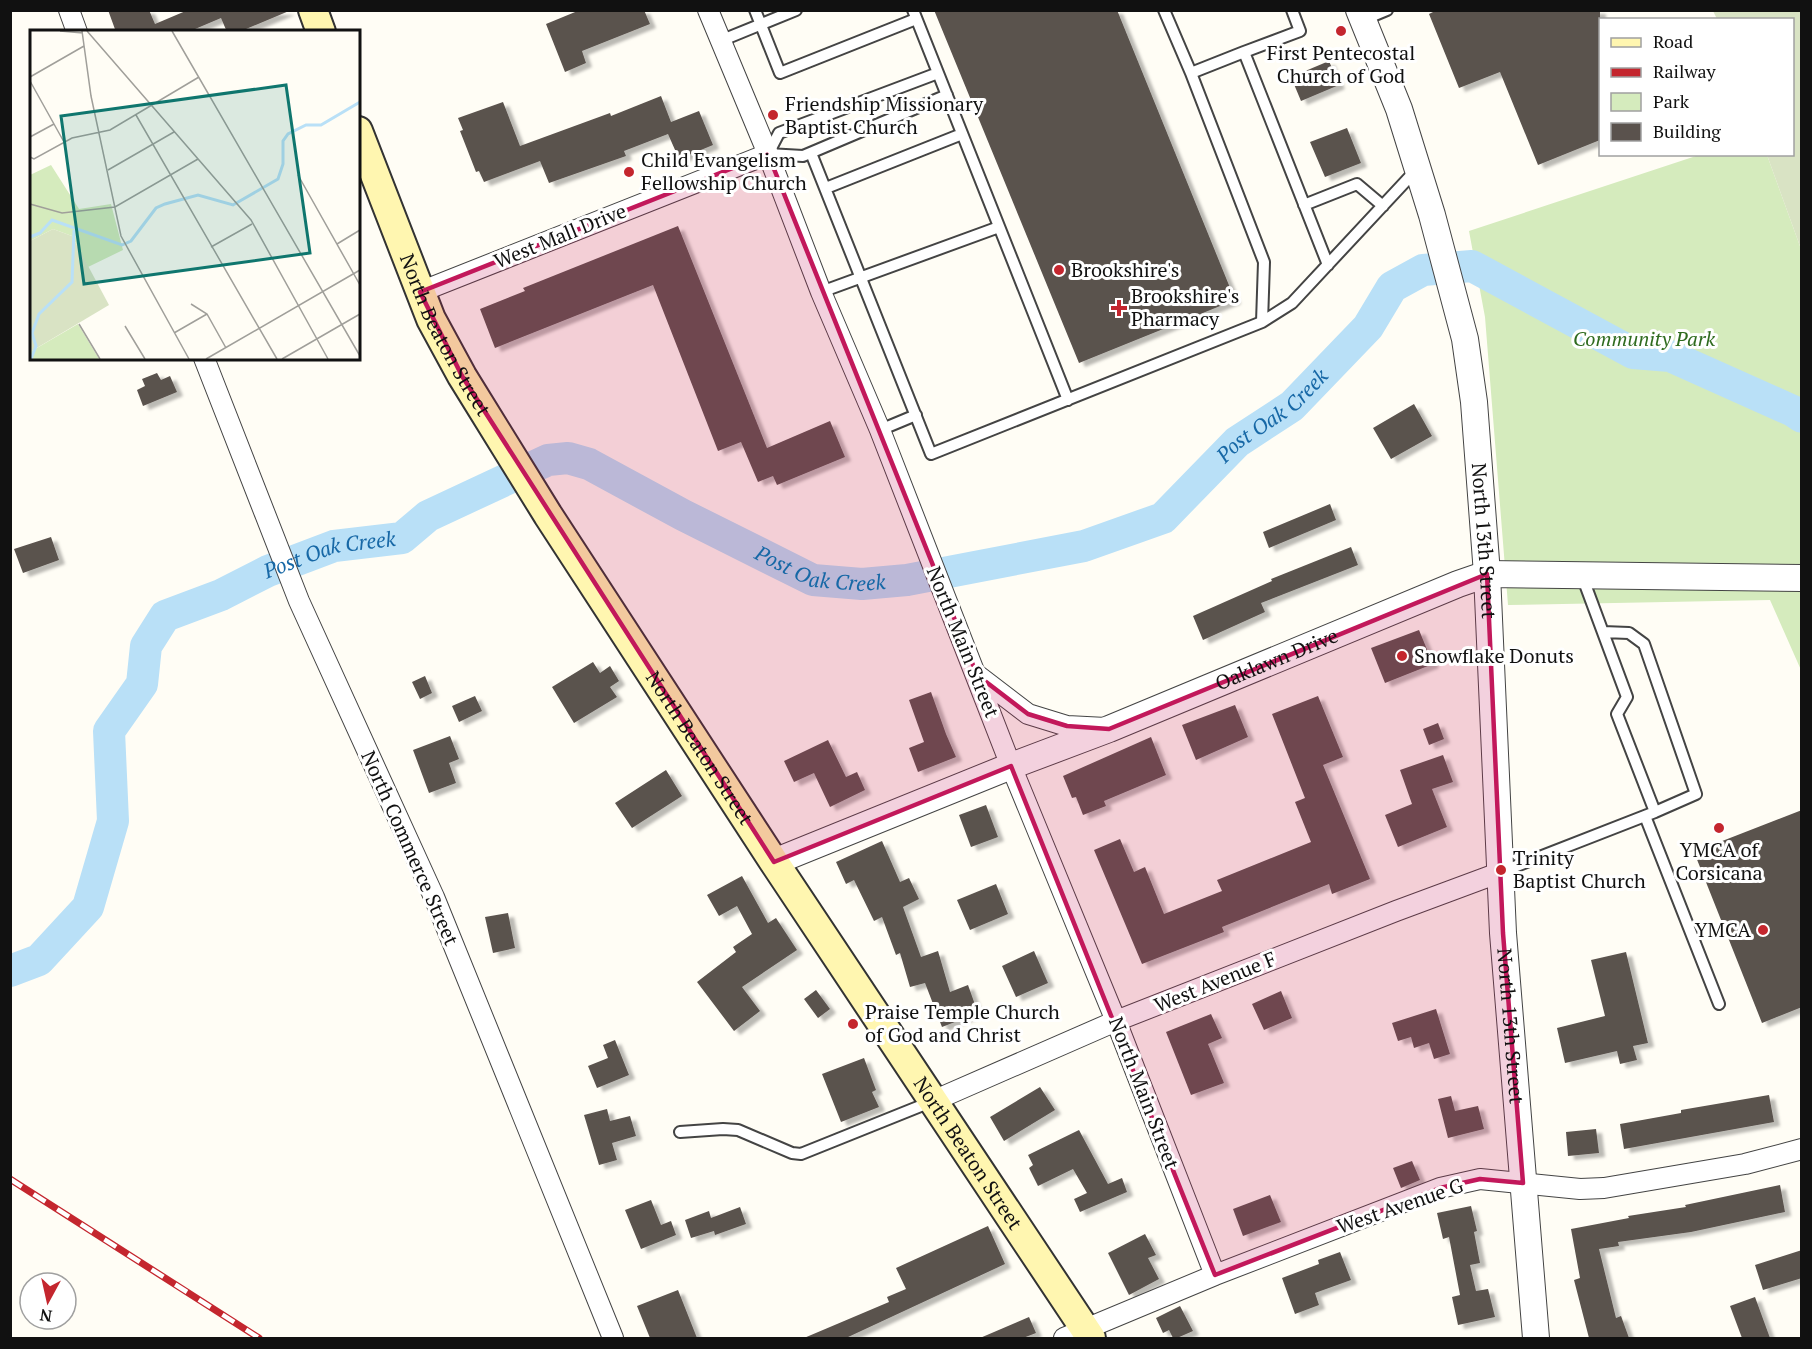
<svg xmlns="http://www.w3.org/2000/svg" width="1812" height="1349" font-family="'PT Serif',serif">
<style>
.green{fill:#d5ebbd}
.cemetery{fill:#d9e3c4}
.lines{fill:none;stroke-linecap:round;stroke-linejoin:round}
.river{stroke:#b9e0f7;stroke-width:32}
.building{fill:#5a524d;filter:url(#shadow)}
.service-casing{stroke:#444;stroke-width:14}
.minor-casing{stroke:#444;stroke-width:22}
.tertiary-casing{stroke:#444;stroke-width:28}
.secondary-casing{stroke:#333;stroke-width:32}
.service{stroke:#fff;stroke-width:10}
.minor{stroke:#fff;stroke-width:20}
.tertiary{stroke:#fff;stroke-width:26}
.secondary{stroke:#fff6b0;stroke-width:28}
.rail-casing{stroke:#c4262e;stroke-width:7}
.rail{stroke:#fff;stroke-width:4.5;stroke-dasharray:14;stroke-linecap:butt}
.marked{fill:#c2185b;fill-opacity:0.2;stroke:#c2185b;stroke-width:4.5;stroke-linejoin:round}
.poi-dot{fill:#c4262e;stroke:#fff;stroke-width:2}
.labels{text-anchor:middle;stroke-width:6;stroke-linejoin:round;paint-order:stroke}
.poi-label{font-size:20px;fill:#111;stroke:#fff;text-anchor:start}
.street-label{font-size:20px;fill:#111;stroke:#fff}
.park-label{font-size:20px;font-style:italic;fill:#2f6b1f;stroke:#fff}
.water-label{font-size:21px;font-style:italic;fill:#1768a6;stroke:#fff}
.inset-river{fill:none;stroke:#b9e0f7;stroke-width:3}
.inset-road{fill:none;stroke:#a09f9a;stroke-width:1.5}
.view{fill:#0f766e;fill-opacity:0.15;stroke:#0f766e;stroke-width:3}
.inset-edge{fill:none;stroke:#111;stroke-width:3}
</style>
<defs>
<filter id="shadow"><feDropShadow dx="6" dy="4" stdDeviation="1.5" flood-color="#0004"/></filter>
</defs>
<rect width="100%" height="100%" fill="#fffdf5"/>
<path class="green" d="M1699,155H1767L1801,249V670L1770,600L1508,605L1485,317L1469,231Z"/>
<path class="cemetery" d="M1713,11H1801V249L1767,155L1792,154V20L1717,19Z"/>
<g class="lines">
<path class="river" id="s1" d="M10,971L39,960L88,907L113,821L109,731L142,684L146,646L165,616L221,595L268,571L334,546L402,538L428,516L548,460L568,458L589,464L683,515L813,580L862,584L907,580L1084,546L1163,518L1237,442L1292,406L1368,327L1392,287L1423,270L1472,266L1633,353L1670,356L1793,411L1802,417"/>
</g>
<path class="building" d="M108,10H149L155,24L188,10L289,11L239,32H227L221,18L188,32H116Z
M580,10H644L650,24L582,51L586,63L565,72L546,24Z
M934,10H1117L1235,300L1079,363Z
M1437,10H1600V140L1538,165L1500,72L1459,88L1429,14Z
M1329,61L1339,85L1301,101L1291,77Z
M661,96L671,122L699,111L713,145L679,159L668,134L624,151L626,156L549,183L540,161L484,182L479,171L476,172L460,131L463,130L458,118L503,102L520,146L610,113L611,116Z
M1347,128L1361,163L1325,177L1310,142Z
M678,226L767,448L830,421L845,457L777,485L773,476L758,482L741,442L718,451L653,285L495,348L480,309L525,291L523,288Z
M157,373L161,380L170,376L177,392L143,406L137,390L145,386L142,379Z
M1414,404L1432,436L1391,459L1373,428Z
M1330,504L1336,520L1269,548L1263,532Z
M51,537L59,560L23,573L14,549Z
M1351,547L1358,565L1261,603L1265,612L1203,640L1193,616L1272,581L1271,579Z
M1419,630L1433,664L1385,683L1371,648Z
M593,662L600,673L610,666L619,681L610,687L617,697L574,723L552,687Z
M425,676L432,693L420,699L412,682Z
M931,692L946,734L956,757L918,772L909,748L924,742L909,700Z
M475,696L482,711L459,722L452,706Z
M1318,696L1343,757L1323,765L1370,879L1332,894L1329,884L1222,927L1224,932L1142,964L1094,850L1120,839L1134,872L1145,867L1164,914L1222,891L1217,880L1311,842L1295,802L1305,798L1272,714Z
M1235,705L1248,737L1196,760L1182,725Z
M1438,723L1444,739L1429,745L1423,729Z
M450,736L459,759L449,763L456,783L429,793L413,750Z
M1151,737L1166,775L1104,801L1106,806L1083,815L1076,797L1072,798L1063,776Z
M828,740L846,777L857,772L865,790L830,807L814,773L794,782L784,761Z
M1443,755L1453,782L1432,789L1447,827L1398,847L1385,815L1412,804L1400,770Z
M666,770L682,796L632,828L615,803Z
M986,805L998,837L971,847L959,815Z
M1802,810V1007L1762,1023L1694,852Z
M882,841L900,882L909,878L919,899L903,907L921,957L938,951L950,992L968,985L978,1013L942,1027L925,983L910,987L900,953L896,955L882,917L874,921L854,880L846,884L836,862Z
M742,876L768,923L776,918L797,950L742,987L760,1011L734,1031L697,982L736,952L733,947L752,934L737,906L719,916L707,895Z
M996,884L1008,914L970,930L957,900Z
M508,913L515,948L493,953L485,917Z
M1034,951L1048,983L1016,997L1002,966Z
M1626,952L1648,1043L1633,1046L1637,1060L1620,1064L1617,1051L1565,1063L1557,1028L1605,1016L1591,960Z
M816,990L830,1009L818,1018L804,999Z
M1281,991L1292,1018L1264,1030L1252,1004Z
M1436,1009L1450,1054L1434,1059L1429,1043L1414,1048L1411,1037L1398,1041L1392,1023Z
M1211,1014L1222,1038L1208,1044L1224,1083L1191,1095L1166,1032Z
M615,1040L629,1075L597,1088L588,1066L608,1058L603,1045Z
M864,1058L876,1090L872,1092L879,1107L841,1122L822,1074Z
M1040,1087L1055,1110L1004,1141L990,1117Z
M1769,1095L1774,1122L1624,1149L1620,1124L1681,1113V1110Z
M1451,1096L1455,1111L1478,1106L1484,1129L1448,1138L1438,1099Z
M607,1109L610,1121L630,1116L636,1136L612,1143L617,1160L599,1165L584,1115Z
M1596,1129L1599,1153L1568,1156L1566,1132Z
M1079,1130L1108,1184L1122,1178L1127,1192L1080,1212L1074,1199L1087,1193L1073,1169L1038,1186L1029,1168L1033,1165L1028,1155Z
M1412,1161L1420,1180L1401,1188L1393,1168Z
M1780,1185L1785,1212L1691,1232L1618,1242L1619,1246L1599,1249L1616,1318L1621,1316L1629,1338H1589L1574,1280L1580,1278L1571,1229L1629,1218L1628,1216L1686,1207L1685,1205Z
M1270,1195L1281,1222L1243,1236L1233,1209Z
M651,1200L661,1225L671,1221L676,1235L641,1249L625,1210Z
M1471,1206L1477,1231L1474,1232L1480,1263L1470,1265L1476,1291L1488,1289L1495,1317L1458,1325L1452,1297L1460,1295L1449,1237L1443,1239L1437,1213Z
M740,1207L746,1224L715,1235L714,1231L691,1238L685,1220L709,1211L711,1218Z
M988,1226L1005,1264L846,1338H804L889,1302L887,1297L906,1289L896,1268Z
M1145,1234L1156,1255L1148,1258L1159,1279L1129,1295L1108,1253Z
M1802,1250V1278L1763,1290L1755,1265Z
M1340,1252L1351,1280L1315,1293L1319,1305L1295,1314L1282,1278L1319,1264L1318,1260Z
M678,1290L697,1338H650L637,1306Z
M1755,1297L1770,1338H1742L1730,1306Z
M1180,1306L1193,1331L1177,1338H1173L1169,1330L1163,1333L1156,1318Z
M1029,1317L1036,1333L1023,1338H980Z"/>
<g class="lines">
<defs>
<path id="service" d="M755,10L780,73L916,19
M913,10L1068,400
M1164,10L1191,73L1264,262L1262,322
M1363,20L1387,10
M720,41L796,10
M1244,52L1300,31L1292,10
M938,73L779,133L768,154L803,156L947,95
M1191,73L1244,52L1328,265
M811,153L931,454L1262,322L1292,303L1417,169
M826,188L962,134
M1304,205L1357,184L1383,206
M821,292L999,227
M880,430L916,415
M1603,632L1629,633L1644,644L1696,794L1655,812
M1645,816L1719,1004
M1501,872L1655,812L1617,714L1627,697L1582,576
M680,1132L723,1129L738,1130L792,1153L801,1154L933,1101"/>
<path id="minor" d="M69,10L77,32
M708,10L768,154L821,292L880,430L1011,766L1116,1021L1215,1275
M420,292L768,154
M204,358L299,601L434,897L613,1338
M977,675L1028,714L1067,726L1106,728
M933,1101L1116,1021L1396,911L1501,872
M1064,1338L1215,1275L1440,1188L1480,1179L1580,1189L1604,1188L1745,1164L1802,1149"/>
<g id="tertiary">
<path id="s2" d="M1359,10L1399,109L1432,215L1465,339L1474,402L1487,574L1503,933L1536,1338"/>
<path id="s3" d="M774,862L1011,766L1109,729L1458,584L1487,574L1802,578"/>
</g>
<g id="secondary">
<path d="M313,10L321,32"/>
<path id="s4" d="M358,131L431,319L462,376L548,515L774,862L1091,1338"/>
</g>
</defs>
<use href="#service" class="service-casing"/>
<use href="#minor" class="minor-casing"/>
<use href="#tertiary" class="tertiary-casing"/>
<use href="#secondary" class="secondary-casing"/>
<use href="#service" class="service"/>
<use href="#minor" class="minor"/>
<use href="#tertiary" class="tertiary"/>
<use href="#secondary" class="secondary"/>
<defs>
<path id="rail" d="M10,1179L259,1338"/>
</defs>
<use href="#rail" class="rail-casing"/>
<use href="#rail" class="rail"/>
</g>
<path class="marked" d="M768,154L977,675L1028,714L1067,726L1109,729L1487,574L1503,933L1523,1183L1480,1179L1440,1188L1215,1275L1011,766L774,862L462,376L420,292Z"/>
<g class="poi-dot">
<circle cx="1341" cy="31" r="6"/>
<circle cx="773" cy="115" r="6"/>
<circle cx="629" cy="172" r="6"/>
<circle cx="1059" cy="270" r="6"/>
<path d="M1116 299h6v6h6v6h-6v6h-6v-6h-6v-6h6z"/>
<circle cx="1402" cy="656" r="6"/>
<circle cx="1719" cy="828" r="6"/>
<circle cx="1501" cy="870" r="6"/>
<circle cx="1763" cy="930" r="6"/>
<circle cx="853" cy="1024" r="6"/>
</g>
<g class="labels">
<g class="poi-label">
<text x="1341" y="60" text-anchor="middle">First Pentecostal<tspan x="1341" dy="23">Church of God</tspan></text>
<text x="785" y="111">Friendship Missionary<tspan x="785" dy="23">Baptist Church</tspan></text>
<text x="641" y="167">Child Evangelism<tspan x="641" dy="23">Fellowship Church</tspan></text>
<text x="1071" y="277">Brookshire's</text>
<text x="1131" y="303">Brookshire's<tspan x="1131" dy="23">Pharmacy</tspan></text>
<text x="1414" y="663">Snowflake Donuts</text>
<text x="1719" y="857" text-anchor="middle">YMCA of<tspan x="1719" dy="23">Corsicana</tspan></text>
<text x="1513" y="865">Trinity<tspan x="1513" dy="23">Baptist Church</tspan></text>
<text x="1751" y="937" text-anchor="end">YMCA</text>
<text x="865" y="1019">Praise Temple Church<tspan x="865" dy="23">of God and Christ</tspan></text>
</g>
<g class="street-label">
<text transform="translate(560 236) rotate(-22)" y="7">West Mall Drive</text>
<text dy="7" stroke="none"><textPath href="#s4" startOffset="222">North Beaton Street</textPath></text>
<text dy="7" stroke="none"><textPath href="#s2" startOffset="549">North 13th Street</textPath></text>
<text transform="translate(963 642) rotate(68)" y="7">North Main Street</text>
<text dy="7" stroke="none"><textPath href="#s3" startOffset="542">Oaklawn Drive</textPath></text>
<text dy="7" stroke="none"><textPath href="#s4" startOffset="708">North Beaton Street</textPath></text>
<text transform="translate(410 848) rotate(66)" y="7">North Commerce Street</text>
<text transform="translate(1215 982) rotate(-22)" y="7">West Avenue F</text>
<text dy="7" stroke="none"><textPath href="#s2" startOffset="1035">North 13th Street</textPath></text>
<text transform="translate(1144 1093) rotate(69)" y="7">North Main Street</text>
<text dy="7" stroke="none"><textPath href="#s4" startOffset="1194">North Beaton Street</textPath></text>
<text transform="translate(1400 1206) rotate(-19)" y="7">West Avenue G</text>
</g>
<g class="park-label">
<text x="1644" y="346">Community Park</text>
</g>
<g class="water-label">
<text dy="7" stroke="none"><textPath href="#s1" startOffset="1635">Post Oak Creek</textPath></text>
<text dy="7" stroke="none"><textPath href="#s1" startOffset="591">Post Oak Creek</textPath></text>
<text dy="7" stroke="none"><textPath href="#s1" startOffset="1131">Post Oak Creek</textPath></text>
</g>
</g>
<g transform="translate(30 30)">
<rect width="330" height="330" fill="#fffdf5"/>
<path d="M21,135L49,179L81,174L93,220L58,237L42,206L23,199L0,211V145ZM48,294L69,329H0V322Z" fill="#d5ebbd"/>
<path d="M23,199L42,206L79,275L0,322V211Z" fill="#d9e3c4"/>
<path class="inset-river" d="M0,207L10,203L22,190L92,215L101,211L126,178L135,174L168,165L203,175L248,149L253,134V111L258,104L276,95H291L330,72M1,329L6,316L2,303L9,284L42,252L44,200"/>
<path class="inset-road" d="M30,1L53,3M52,1L61,66L91,206L159,329M57,1L221,190L298,329M142,1L330,326M0,47L54,16M0,51L34,112M106,85L247,329M0,107L24,94M0,127L4,129L42,108L80,100L169,47M78,140L144,102M268,145L330,255M0,174L32,183L85,177L168,129M307,214L330,200M181,217L222,194M161,274L177,284L196,318M49,294L70,329M95,296L115,329M144,303L177,284M176,329L330,240M252,329L330,284"/>
<path class="view" d="M256,55L280,223L54,254L31,86Z"/>
<rect width="330" height="330" class="inset-edge"/>
</g>
<rect width="1812" height="1349" fill="none" stroke="#111111" stroke-width="24"/>
<rect x="1599" y="18" width="195" height="138" fill="#ffffff" stroke="#a0a0a0" stroke-width="1.5"/>
<rect x="1611" y="38" width="30" height="9" fill="#fff6b0" stroke="#a0a0a0" stroke-width="1.5"/>
<text x="1653" y="48" font-size="18" fill="#111111">Road</text>
<rect x="1611" y="68" width="30" height="9" fill="#c4262e" stroke="#a0a0a0" stroke-width="1.5"/>
<text x="1653" y="78" font-size="18" fill="#111111">Railway</text>
<rect x="1611" y="93" width="30" height="18" fill="#d5ebbd" stroke="#a0a0a0" stroke-width="1.5"/>
<text x="1653" y="108" font-size="18" fill="#111111">Park</text>
<rect x="1611" y="123" width="30" height="18" fill="#5a524d" stroke="#a0a0a0" stroke-width="1.5"/>
<text x="1653" y="138" font-size="18" fill="#111111">Building</text>
<g transform="translate(48 1301) rotate(188)"><circle r="28" fill="#ffffff" stroke="#a0a0a0" stroke-width="1.5"/>
<path d="M0-4.5L10 22L0 15L-10 22Z" fill="#c4262e"/>
<text y="-9" font-size="16" font-weight="bold" text-anchor="middle" fill="#111111">N</text>
</g>
</svg>
